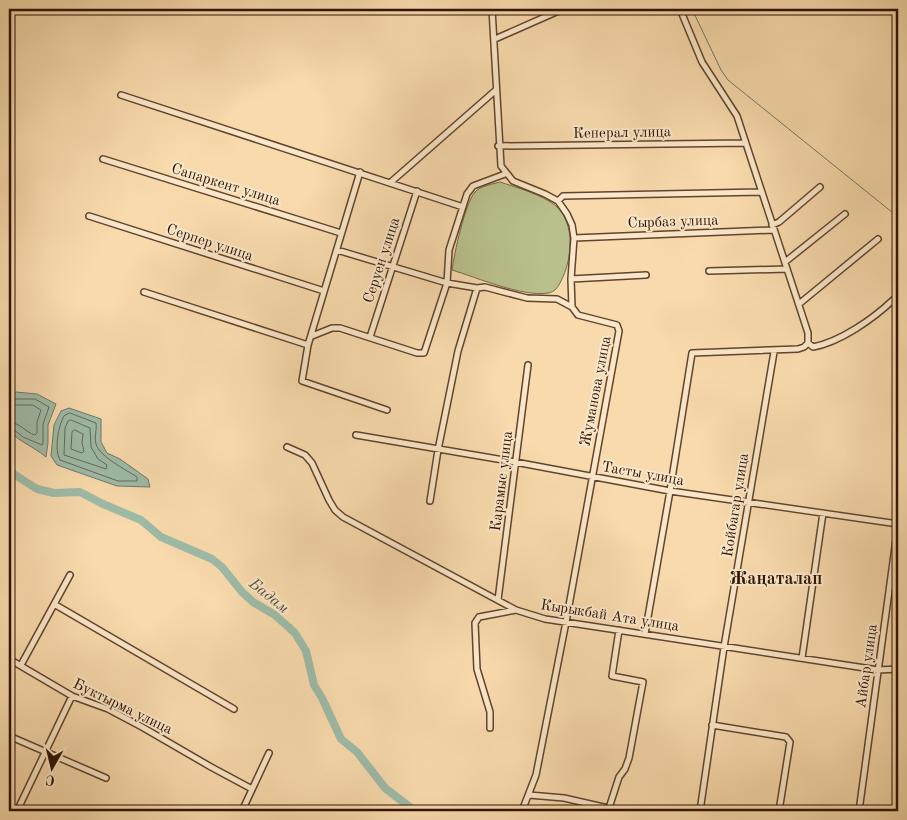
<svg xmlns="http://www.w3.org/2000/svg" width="907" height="820" font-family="'Old Standard TT',serif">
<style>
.green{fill:#b9c08c;stroke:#746948}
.water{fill:#9dbba8;stroke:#717766}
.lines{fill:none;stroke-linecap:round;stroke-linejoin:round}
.shore{stroke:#666656;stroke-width:1}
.stream{stroke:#717766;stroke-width:1}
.river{stroke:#9dbba8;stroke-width:8}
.minor-casing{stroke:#61442d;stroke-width:8}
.minor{stroke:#fae7c9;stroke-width:5}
.labels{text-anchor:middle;stroke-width:4;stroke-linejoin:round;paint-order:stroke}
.street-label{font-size:15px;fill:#2f1203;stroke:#fae7c9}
.water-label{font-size:16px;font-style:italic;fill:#564d3d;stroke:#fae7c9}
.quarter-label{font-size:18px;font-weight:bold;fill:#2f1203;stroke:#fae7c9}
</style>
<rect width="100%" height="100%" fill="#f8daac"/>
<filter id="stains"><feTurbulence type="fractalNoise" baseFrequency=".004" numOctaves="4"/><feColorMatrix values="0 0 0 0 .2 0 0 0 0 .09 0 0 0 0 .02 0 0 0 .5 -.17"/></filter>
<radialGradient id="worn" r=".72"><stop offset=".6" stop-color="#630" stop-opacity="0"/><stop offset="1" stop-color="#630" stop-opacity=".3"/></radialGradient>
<path class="green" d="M500,182C518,188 541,194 556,206C576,224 572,260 561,281C558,287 555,292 548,293C522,297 478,278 452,270C454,255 465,203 475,192C480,186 493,184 500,182Z"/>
<path class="water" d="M16,392L37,394L56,404L48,425V443L46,457C34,447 20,442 9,431V394Z
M69,408L101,419V442L107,453L120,459L148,479L150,487L117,486L57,465L51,456L54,425L61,411Z"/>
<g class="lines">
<path class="shore" d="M9,399H35L49,407L43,424V443L42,445L23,437L13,429L9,428
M9,405H33L41,410L37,422V433L35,435C25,432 19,422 9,422
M70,413L96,423C97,430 94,437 96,444C100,457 125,469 137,477V481H118L60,460C54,450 58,426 64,416Z
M71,420L90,428L91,447L98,459L107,465L106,469L64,455L65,428L68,421Z
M75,430L83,434L82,443L84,451L82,453L71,449L72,432Z"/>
<path class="stream" d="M692,9L721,70L728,80L898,217"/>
<path class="river" d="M9,471L37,489L54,493L80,492L103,504L141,520L161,537L212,559L222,567L242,592L253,602L275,615L295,633L306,651L314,685L322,698L341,739L357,752L385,788L415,811"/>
<defs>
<path id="minor" d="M492,9L501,166L513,181L545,194L558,201L567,214L572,225L574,238L571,279L572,307L578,315L617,325L619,331L566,622L536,775L522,811
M680,9L702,62L737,116L808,333V343
M495,39L563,9
M121,95L463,207
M498,146L745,143
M103,159L341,233
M360,172L308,345L302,381L387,410
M391,182L496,90
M558,201L563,196L761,192
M89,216L324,291
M772,225L779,222L820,187
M574,238L773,230
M337,250L447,283L477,288L485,287L527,298L557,299L572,307
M785,262L845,214
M709,271L787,269
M571,279L646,275
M144,292L308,345
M799,304L878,239
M312,336L332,328H340L417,353H424L447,283L449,250L467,194L473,186L505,174
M370,337L417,191
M356,435L515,462L670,491L898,524
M287,447L305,455L312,463L329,500L335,510L343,517L516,610L545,619L878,670L898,669
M430,501L438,450L458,351L477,288
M498,600L528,365
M54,604L234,709
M645,634L670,491L692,353L798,349L804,347L808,343L813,347C840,342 873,319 893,300
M802,658L823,513
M9,659L72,696L108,709L142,727L211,767L252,789
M21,665L70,575
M712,725L786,737L790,742L779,811
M490,728V712L477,669L475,623L479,617L516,610
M9,736L106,778
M529,795L564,798L621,811
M9,807L18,811
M609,808L619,777L625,769L629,758L643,682L612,676L619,630
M17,811L72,696
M242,811L269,753
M700,811L724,647L774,352
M859,811L898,525"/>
</defs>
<use href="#minor" class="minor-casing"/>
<use href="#minor" class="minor"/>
</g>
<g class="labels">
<g class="street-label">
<text transform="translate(622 132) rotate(-1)" y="5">Кенерал улица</text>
<text transform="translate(226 184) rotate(17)" y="5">Сапаркент улица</text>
<text transform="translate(673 221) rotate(-2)" y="5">Сырбаз улица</text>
<text transform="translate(210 242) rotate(18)" y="5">Серпер улица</text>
<text transform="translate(381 260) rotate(-72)" y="5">Серуен улица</text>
<text transform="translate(595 391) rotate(-79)" y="5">Жуманова улица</text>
<text transform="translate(643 473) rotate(10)" y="5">Тасты улица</text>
<text transform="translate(501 481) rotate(-83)" y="5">Карамыс улица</text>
<text transform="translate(735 505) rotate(-81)" y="5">Койбагар улица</text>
<text transform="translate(610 615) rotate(9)" y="5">Кырыкбай Ата улица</text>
<text transform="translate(866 666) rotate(-82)" y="5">Айбар улица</text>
<text transform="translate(123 706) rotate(26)" y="5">Буктырма улица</text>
</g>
<g class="water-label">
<text transform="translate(270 595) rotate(39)" y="6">Бадам</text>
</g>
<g class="quarter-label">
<text x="776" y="584">Жаңаталап</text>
</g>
</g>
<rect width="907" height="820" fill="none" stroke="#f8daac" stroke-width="30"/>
<rect x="10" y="10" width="887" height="800" fill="none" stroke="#2f1203" stroke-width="2.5"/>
<rect x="15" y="15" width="877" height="790" fill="none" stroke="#2f1203"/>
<g transform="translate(52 768) rotate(188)" stroke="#fae7c9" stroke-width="4" paint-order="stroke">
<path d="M0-4L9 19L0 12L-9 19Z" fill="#2f1203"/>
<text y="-8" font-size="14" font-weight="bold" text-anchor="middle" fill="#2f1203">С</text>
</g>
<rect width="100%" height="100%" filter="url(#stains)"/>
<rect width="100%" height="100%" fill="url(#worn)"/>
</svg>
